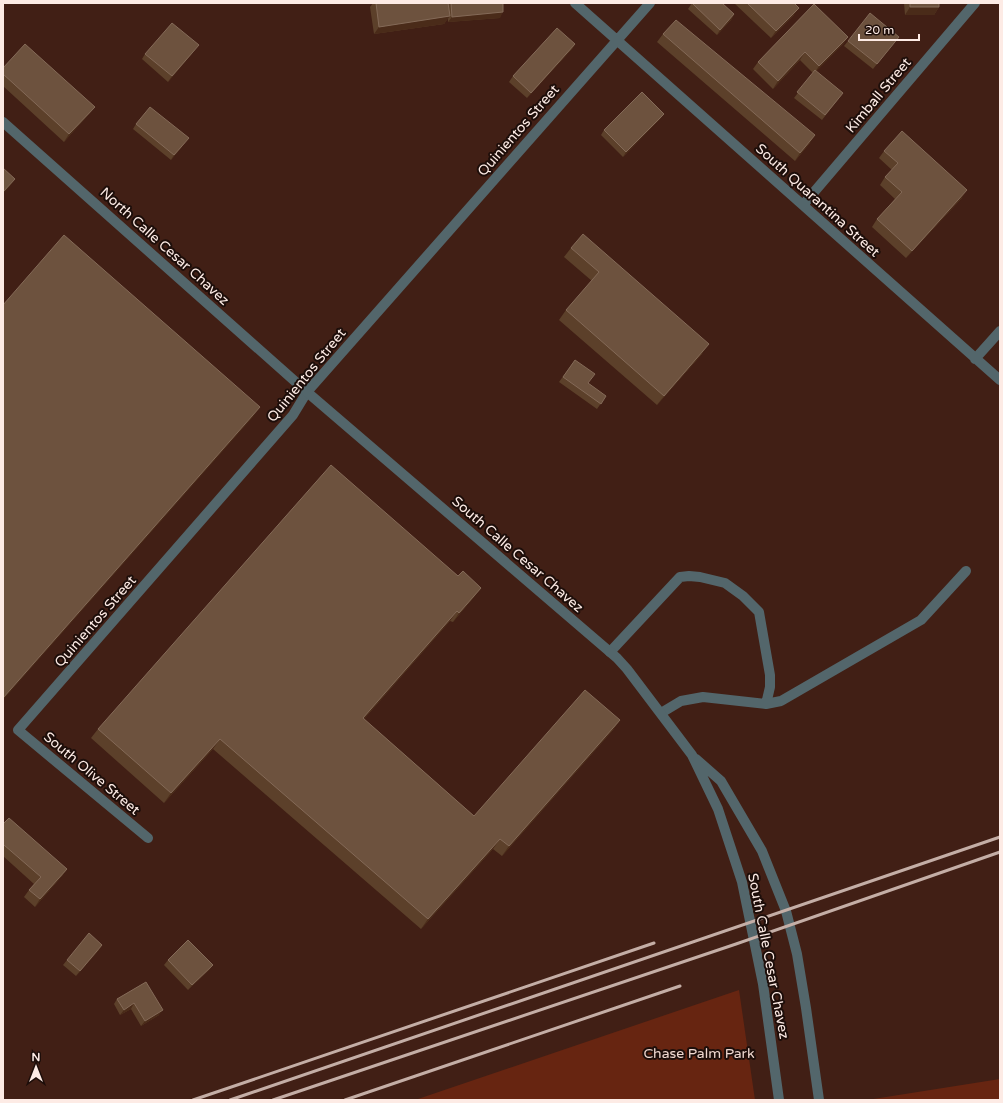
<svg xmlns="http://www.w3.org/2000/svg" width="1003" height="1103" font-family="'Varela Round',sans-serif">
<style>
.green{fill:#672511}
.lines{fill:none;stroke-linecap:round;stroke-linejoin:round}
.service{stroke:#53666b;stroke-width:10}
.minor{stroke:#53666b;stroke-width:10}
.tertiary{stroke:#53666b;stroke-width:10}
.rail{stroke:#c4aea6;stroke-width:3}
.wall{fill:#5c402a}
.shaded-wall{fill:#4a2b19}
.building{fill:#6d523e;stroke:#846a58}
.labels{text-anchor:middle;stroke-width:4;stroke-linejoin:round;paint-order:stroke}
.street-label{font-size:14px;fill:#fdebe5;stroke:#1d0e0a}
.park-label{font-size:14px;fill:#f0d8d0;stroke:#1d0e0a}
</style>
<rect width="100%" height="100%" fill="#411f15"/>
<path class="green" d="M739,990L755,1100H415Z
M1000,1079V1100H867Z"/>
<g class="lines">
<path class="service" d="M610,652L680,577L689,576L700,577L725,583L743,596L759,612L770,675V687L766,704
M661,713L681,701L703,697L766,704L781,701L921,620L966,571"/>
<path class="minor" d="M575,3L1000,380
M803,205L975,3
M975,359L1000,331
M148,838L18,730L293,415L307,392L650,3"/>
<path class="tertiary" d="M3,122L307,392L617,658L627,669L692,755L718,809L742,882L763,984L779,1100
M696,759L721,781L762,851L786,911L797,954L806,1008L819,1100"/>
<path class="rail" d="M193,1100L654,943
M230,1100L1000,837
M273,1100L736,944L1000,852
M345,1100L680,986"/>
</g>
<path class="wall" d="M373,3H503L500,18L448,22V18L444,24L374,34L370,7Z
M692,3L734,14L731,20L717,35L688,9Z
M734,3H794V15L771,38Z
M904,3H939V7L934,15H905Z
M663,34L810,143L795,161L657,42Z
M848,37L843,44L816,71L843,93L822,120L794,98L813,73L800,60L773,89L753,69L758,62Z
M899,37L873,69L844,46L848,41Z
M575,44L572,49L527,98L509,82L513,76Z
M195,50L168,82L142,59L145,54Z
M3,68L95,107L89,114L64,142L3,86Z
M664,114L660,119L623,157L601,135L604,130Z
M136,124L185,143L171,160L133,129Z
M884,151L962,198L906,258L872,227L877,219L895,199L880,185L885,177L892,170L879,158Z
M571,248L702,354L657,405L559,320L566,310L592,281L564,257Z
M575,360L588,383L606,396L597,409L559,382Z
M458,576L481,588L474,597L453,622L450,621L364,719L474,816L620,720L613,730L502,856L493,849L421,929L213,749L164,803L91,738L98,729Z
M3,824L67,869L62,876L35,907L24,897L29,890L34,884L3,856Z
M99,950L76,976L63,965L67,960Z
M168,960L213,965L209,970L188,990L164,965Z
M146,982L159,1015L141,1026L131,1009L120,1015L114,1004L117,999Z"/>
<path class="shaded-wall" d="M910,7H939L934,15H905Z
M799,8L794,15L771,38L776,31Z
M503,12L500,18L448,22L452,17Z
M734,14L731,20L717,35L720,30Z
M450,16L444,24L374,34L379,27Z
M848,37L843,44L814,74L819,66Z
M575,44L572,49L527,98L531,93Z
M199,45L195,50L168,82L172,76Z
M805,52L800,60L773,89L778,81Z
M95,107L89,114L64,142L69,134Z
M664,114L660,119L623,157L626,152Z
M815,135L810,143L795,161L800,153Z
M189,138L185,143L171,160L174,155Z
M15,179L10,186L3,194V192Z
M967,190L962,198L906,258L912,251Z
M709,344L702,354L657,405L664,396Z
M260,407L253,417L3,700V698Z
M481,588L474,597L453,622L459,613Z
M457,611L450,621L356,728L363,718Z
M620,720L613,730L502,856L509,846Z
M220,739L213,749L164,803L171,793Z
M500,839L493,849L421,929L428,919Z
M67,869L62,876L35,907L40,899Z
M102,945L99,950L76,976L80,971Z
M213,965L209,970L188,990L192,985Z
M134,1003L131,1009L120,1015L124,1010Z
M163,1010L159,1015L141,1026L145,1021Z"/>
<path class="building" d="M376,3H448L450,16L379,27Z
M451,3H503V12L452,17Z
M692,3H722L734,14L720,30Z
M747,3H794L799,8L776,31Z
M910,3H939V7H910Z
M814,4L848,37L819,66L805,52L778,81L758,62Z
M870,13L899,37L877,64L848,41Z
M676,20L815,135L800,153L663,34Z
M172,23L199,45L172,76L145,54Z
M557,28L575,44L531,93L513,76Z
M25,44L95,107L69,134L3,74V68Z
M815,70L843,93L825,115L797,92Z
M642,92L664,114L626,152L604,130Z
M150,107L189,138L174,155L136,124Z
M902,131L967,190L912,251L877,219L902,192L885,177L898,163L884,151Z
M3,168L15,179L3,192Z
M583,234L709,344L664,396L566,310L599,272L571,248Z
M64,235L260,407L3,698V305Z
M575,360L595,374L588,383L606,396L601,404L563,377Z
M331,465L458,576L463,571L481,588L459,613L457,611L363,718L474,816L585,690L620,720L509,846L500,839L428,919L220,739L171,793L98,729Z
M9,818L67,869L40,899L29,890L41,877L4,845L3,847V824Z
M89,933L102,945L80,971L67,960Z
M188,940L213,965L192,985L168,960Z
M146,982L163,1010L145,1021L134,1003L124,1010L117,999Z"/>
<g class="labels">
<g class="street-label">
<text transform="translate(878 95) rotate(-50)" y="5">Kimball Street</text>
<text transform="translate(518 130) rotate(-49)" y="5">Quinientos Street</text>
<text transform="translate(818 200) rotate(42)" y="5">South Quarantina Street</text>
<text transform="translate(165 246) rotate(42)" y="5">North Calle Cesar Chavez</text>
<text transform="translate(306 375) rotate(-51)" y="5">Quinientos Street</text>
<text transform="translate(518 554) rotate(41)" y="5">South Calle Cesar Chavez</text>
<text transform="translate(95 621) rotate(-49)" y="5">Quinientos Street</text>
<text transform="translate(92 773) rotate(40)" y="5">South Olive Street</text>
<text transform="translate(769 956) rotate(79)" y="5">South Calle Cesar Chavez</text>
</g>
<g class="park-label">
<text x="699" y="1058">Chase Palm Park</text>
</g>
</g>
<rect width="1003" height="1103" fill="none" stroke="#fdebe5" stroke-width="8"/>
<g transform="translate(36 1067)" stroke="#1d0e0a" stroke-width="3" paint-order="stroke">
<path d="M0-3L7 15L0 10L-7 15Z" fill="#fdebe5"/>
<text y="-6" font-size="11" font-weight="bold" text-anchor="middle" fill="#fdebe5">N</text>
</g>
<path d="M859 34v6h60v-6" fill="none" stroke="#fdebe5" stroke-width="2"/>
<text x="865" y="34" font-size="12" fill="#fdebe5" stroke="#1d0e0a" stroke-width="3" paint-order="stroke">20 m</text>
</svg>
